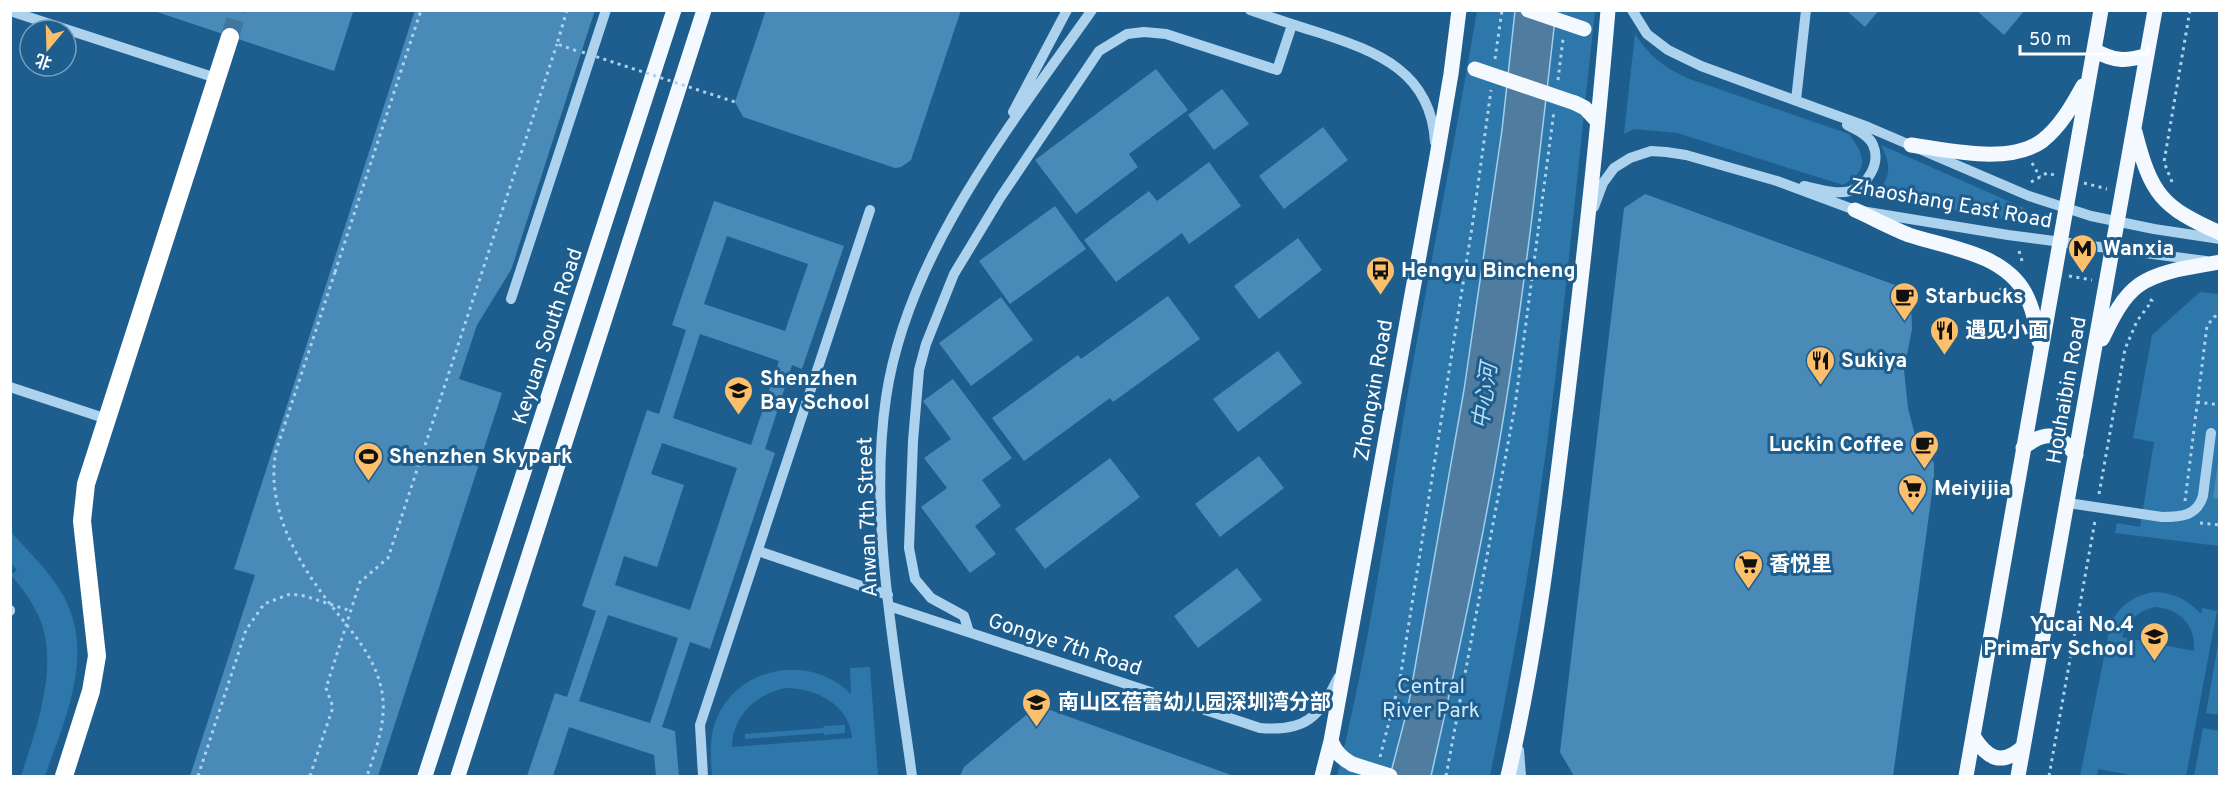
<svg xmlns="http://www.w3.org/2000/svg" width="2230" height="787" font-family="Overpass,'Noto Sans SC',sans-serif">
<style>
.green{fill:#2e77aa;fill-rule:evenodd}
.water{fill:#507d9f;stroke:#a0cfee;stroke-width:1.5}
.building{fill:#4a8ab8;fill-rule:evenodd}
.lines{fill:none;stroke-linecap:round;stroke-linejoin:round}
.highway-tunnel{stroke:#40769f;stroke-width:18;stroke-dasharray:18 9;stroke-linecap:butt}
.path{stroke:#add2ed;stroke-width:3;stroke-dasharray:3 4.5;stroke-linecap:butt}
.minor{stroke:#add2ed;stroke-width:10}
.major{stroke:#f3f9ff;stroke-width:15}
.highway{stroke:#fff;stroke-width:18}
.path-bridge{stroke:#add2ed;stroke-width:3;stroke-dasharray:3 4.5;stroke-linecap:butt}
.major-bridge{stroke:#f3f9ff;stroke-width:15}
.labels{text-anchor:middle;stroke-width:6;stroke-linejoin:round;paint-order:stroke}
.street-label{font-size:21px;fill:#fff;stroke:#1e5e8e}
.poi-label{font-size:21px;font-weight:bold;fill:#fff;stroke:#1e5e8e;text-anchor:start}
.park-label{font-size:21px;fill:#d2e9f9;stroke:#1e5e8e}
.water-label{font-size:22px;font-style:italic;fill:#b8dcf4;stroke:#1e5e8e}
</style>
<rect width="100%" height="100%" fill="#1e5e8e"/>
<path class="green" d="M1477,11H1595C1575,191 1560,373 1531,553C1519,628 1505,702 1490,776H1337C1370,648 1387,516 1409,385C1431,260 1456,136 1477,11Z
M1635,34C1648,55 1665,68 1687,78L1849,134C1865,156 1870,170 1843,185L1677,133L1634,129L1624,134Z
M1881,145L2024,208L2021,221L1873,197C1890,179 1893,168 1881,145Z
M2200,292L2219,294V546L2115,533L2117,523L2140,527L2154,442L2133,438L2152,335Z
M11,532C25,548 41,563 53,580C101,642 67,713 45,776H21C36,730 60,665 39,617C32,601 22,588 11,575L17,570L11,563Z
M2154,592C2174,593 2187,599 2201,614L2202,608L2217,611L2186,776H2137L2098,769L2097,776H2080L2111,622C2122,604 2134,596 2154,592ZM2155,607C2180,609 2196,625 2194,651L2122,637C2127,620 2138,611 2155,607Z
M2218,644H2220L2219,715L2206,713Z
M870,667L878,776H712C711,760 709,743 714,726C732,667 809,651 851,694L850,668ZM786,688C816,688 850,705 852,738L732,747C733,715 756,694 786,688Z
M845,725V733L824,735V733L745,739V734L823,728L824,726Z
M2203,728L2219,731V776H2194Z"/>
<path class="water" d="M1515,11H1556C1541,141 1527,273 1506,402C1486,528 1459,653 1431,776H1390L1408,707L1464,390L1502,130Z"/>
<path class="building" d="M151,10H348L353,12L334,71Z
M415,10H595L511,270L477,325L459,379L502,393L378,776H190L255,575L234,569Z
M766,10H961L911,160L901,167L895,168L743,117L735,102Z
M1846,10H1879L1865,27Z
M1976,10H2025L2004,35Z
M1156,69L1188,110L1129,154L1138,167L1076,214L1035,160Z
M1222,89L1249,124L1214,150L1188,115Z
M1323,127L1348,160L1284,209L1259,176Z
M1209,162L1241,206L1189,244L1182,233L1116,282L1084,240L1149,191L1157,201Z
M1645,194L1895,285L1911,302L1912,329L1904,370L1908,408L1916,439L1934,463V478L1893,776H1574L1560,752L1624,208Z
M714,201L844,246L802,369L792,365L765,449L775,453L710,649L690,642L662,727L675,731L679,776H656L654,755L569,727L553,776H527L555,693L567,697L596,611L582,606L647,410L659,414L686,330L672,325ZM727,236L808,264L785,331L704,304ZM700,334L779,361L751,445L673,418ZM662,443L737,468L690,610L615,585L624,556L657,567L684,485L651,474ZM608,615L678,638L650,723L579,701Z
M1055,206L1086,249L1010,304L979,261Z
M1298,238L1322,270L1259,319L1234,286Z
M1168,296L1200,339L1113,402L1110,398L1024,461L992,418L1078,355L1081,359Z
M1001,297L1033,340L971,386L939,343Z
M1278,351L1302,383L1238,432L1213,399Z
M953,379L1012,458L982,480L1001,506L975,526L996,554L970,573L921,507L947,488L924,458L951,439L923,401Z
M1259,456L1284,488L1220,537L1195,504Z
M1110,458L1140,497L1045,569L1015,529Z
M2218,462H2220V499L2213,498Z
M1237,568L1262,600L1198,648L1174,616Z
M1050,710L1234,776H960L964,767L1026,715Z"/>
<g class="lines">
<path class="highway-tunnel" d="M230,37L238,10"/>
<path class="path" d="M567,10L557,44L580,52
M1495,59L1502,10
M1558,80L1563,39
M2032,163L2040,177
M2031,182L2047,173L2058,176
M2172,182L2164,162L2190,10
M2084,183L2107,189
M2024,224L2026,209
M2019,251L2023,264
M335,272L421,10
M2069,276L2092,280
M1994,296L2003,287
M2197,402L2220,405
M2099,494L2125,349L2137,321L2152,301L2147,296
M2185,501L2207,326L2214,317L2220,314
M2200,523L2220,525
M1380,757L1400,679L1473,221L1491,90
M198,776L246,630L264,604L290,594L305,596L351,611
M310,776L333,707L326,688L360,582L388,558L557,44
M1446,776L1515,406L1554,111
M2049,776L2095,521"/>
<path class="minor" d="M1250,10C1273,18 1297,26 1320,33C1378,52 1431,72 1435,142
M1632,10L1647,34L1668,50L1701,66L1868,127L2029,196L2091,216L2154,229L2220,239
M10,11L216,78
M1796,100L1806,10
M1013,112L1067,10
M1804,186C1818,189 1836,195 1850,191C1868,185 1881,163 1873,145C1869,135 1856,130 1847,125
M1594,207L1603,183L1614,168L1630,158L1651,151L1666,152L1686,155L1777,181L1855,210L2008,235L2206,261
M511,299L606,10
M10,387L107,419
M2068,503L2162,517C2181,517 2197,516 2203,496L2211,433
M758,551L888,595
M889,606L1260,728C1306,732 1319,717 1338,678
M10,610V611
M969,632L964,616L931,598L915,579L909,548L913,441L919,370L926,344L954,274L1000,198L1099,51L1127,34L1144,32L1166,34L1277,70L1292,25
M1519,750L1521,776
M703,776L700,725L870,210
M912,776C896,656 868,519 886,398C907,254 1010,126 1092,10"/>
<path class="major" d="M2094,50C2113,61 2126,62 2147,55
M1575,103L1585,108L1597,121
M2135,132C2151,194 2161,207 2220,233
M1911,145C1949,150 2008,165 2042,141C2060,127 2072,106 2083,86
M1855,210C1873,218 1891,228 1909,235C1948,248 2003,253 2025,293C2033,308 2036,325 2039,341
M2102,339C2111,321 2121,298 2139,285C2161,270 2193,267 2220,262
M2023,448C2046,429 2059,433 2076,455
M1973,736C1987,758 2001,767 2023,747
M1331,741C1336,752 1341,758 1352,764
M425,776L674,10
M458,776L704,10
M1322,776L1331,741L1436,162L1451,74L1459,10
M1508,776C1536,655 1551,532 1566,408C1582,276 1597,143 1608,10
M1966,776L2101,10
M2018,776L2155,10"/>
<path class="highway" d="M64,776L91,691L97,656L82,521L86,484L230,37"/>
<path class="path-bridge" d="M582,52L735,102
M335,272L276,451C265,509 299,565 334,609C354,634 376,659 382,692C387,721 376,749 367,776"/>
<path class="major-bridge" d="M1528,10L1584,29
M1475,69L1575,103
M1352,764L1390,776"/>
</g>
<defs>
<symbol id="metro-pin" viewBox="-11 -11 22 30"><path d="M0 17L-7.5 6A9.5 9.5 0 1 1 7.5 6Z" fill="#fcbf6c" stroke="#1e5e8e"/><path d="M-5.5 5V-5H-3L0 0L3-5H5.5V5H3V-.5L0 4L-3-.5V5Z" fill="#111"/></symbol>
<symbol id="bus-pin" viewBox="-11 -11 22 30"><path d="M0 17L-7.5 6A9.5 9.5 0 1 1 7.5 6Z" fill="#fcbf6c" stroke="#1e5e8e"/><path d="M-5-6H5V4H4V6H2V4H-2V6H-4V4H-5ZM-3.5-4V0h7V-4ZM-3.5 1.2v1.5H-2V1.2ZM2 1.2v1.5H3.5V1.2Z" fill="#111"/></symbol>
<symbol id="cafe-pin" viewBox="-11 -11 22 30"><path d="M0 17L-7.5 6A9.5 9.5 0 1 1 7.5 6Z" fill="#fcbf6c" stroke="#1e5e8e"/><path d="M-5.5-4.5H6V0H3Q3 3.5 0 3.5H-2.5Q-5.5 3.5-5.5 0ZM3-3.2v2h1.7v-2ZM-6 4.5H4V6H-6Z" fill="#111"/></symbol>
<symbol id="restaurant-pin" viewBox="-11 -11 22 30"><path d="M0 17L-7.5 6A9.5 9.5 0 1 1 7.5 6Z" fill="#fcbf6c" stroke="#1e5e8e"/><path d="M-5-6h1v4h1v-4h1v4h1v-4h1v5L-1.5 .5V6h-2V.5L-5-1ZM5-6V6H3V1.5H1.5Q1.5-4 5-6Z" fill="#111"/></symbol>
<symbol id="school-pin" viewBox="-11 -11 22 30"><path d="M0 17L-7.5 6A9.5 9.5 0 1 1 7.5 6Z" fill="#fcbf6c" stroke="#1e5e8e"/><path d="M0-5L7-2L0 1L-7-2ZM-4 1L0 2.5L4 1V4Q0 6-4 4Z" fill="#111"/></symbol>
<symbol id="stadium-pin" viewBox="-11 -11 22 30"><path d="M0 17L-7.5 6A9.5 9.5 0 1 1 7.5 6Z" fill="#fcbf6c" stroke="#1e5e8e"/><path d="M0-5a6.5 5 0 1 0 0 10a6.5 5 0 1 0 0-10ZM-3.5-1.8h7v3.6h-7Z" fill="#111"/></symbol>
<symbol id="supermarket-pin" viewBox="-11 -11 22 30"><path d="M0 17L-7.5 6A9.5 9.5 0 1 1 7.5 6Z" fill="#fcbf6c" stroke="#1e5e8e"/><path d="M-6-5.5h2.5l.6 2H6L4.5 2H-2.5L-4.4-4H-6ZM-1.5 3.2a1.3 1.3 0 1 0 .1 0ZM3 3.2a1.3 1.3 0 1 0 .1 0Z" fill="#111"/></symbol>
</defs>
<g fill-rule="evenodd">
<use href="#metro-pin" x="2066" y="232" width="33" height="45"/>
<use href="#bus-pin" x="1364" y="254" width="33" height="45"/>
<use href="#cafe-pin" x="1888" y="280" width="33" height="45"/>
<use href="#restaurant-pin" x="1928" y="314" width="33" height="45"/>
<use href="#restaurant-pin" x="1804" y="344" width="33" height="45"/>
<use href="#school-pin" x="722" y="374" width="33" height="45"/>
<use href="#cafe-pin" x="1908" y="428" width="33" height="45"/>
<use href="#stadium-pin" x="352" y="440" width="33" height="45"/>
<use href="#supermarket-pin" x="1896" y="472" width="33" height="45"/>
<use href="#supermarket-pin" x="1732" y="548" width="33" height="45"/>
<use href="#school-pin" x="2138" y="620" width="33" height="45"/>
<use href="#school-pin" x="1020" y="686" width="33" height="45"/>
</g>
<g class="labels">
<g class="street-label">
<text transform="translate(1951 203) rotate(10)" y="7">Zhaoshang East Road</text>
<text transform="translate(547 336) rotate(-72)" y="7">Keyuan South Road</text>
<text transform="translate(1373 390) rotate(-80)" y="7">Zhongxin Road</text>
<text transform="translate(2066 390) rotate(-80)" y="7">Houhaibin Road</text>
<text transform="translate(867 517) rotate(-92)" y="7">Anwan 7th Street</text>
<text transform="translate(1065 644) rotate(18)" y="7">Gongye 7th Road</text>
</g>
<g class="poi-label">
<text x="2103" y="255">Wanxia</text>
<text x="1401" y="277">Hengyu Bincheng</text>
<text x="1925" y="303">Starbucks</text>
<text x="1965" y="337">遇见小面</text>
<text x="1841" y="367">Sukiya</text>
<text x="760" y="385">Shenzhen<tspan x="760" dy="24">Bay School</tspan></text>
<text x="1904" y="451" text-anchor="end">Luckin Coffee</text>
<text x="389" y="463">Shenzhen Skypark</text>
<text x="1934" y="495">Meiyijia</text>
<text x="1769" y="571">香悦里</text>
<text x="2134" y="631" text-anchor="end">Yucai No.4<tspan x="2134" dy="24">Primary School</tspan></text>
<text x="1058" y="709">南山区蓓蕾幼儿园深圳湾分部</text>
</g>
<g class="park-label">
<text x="1431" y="693">Central<tspan x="1431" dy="24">River Park</tspan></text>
</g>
<g class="water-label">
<text transform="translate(1484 396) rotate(-82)" y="8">中心河</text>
</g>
</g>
<rect width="2230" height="787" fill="none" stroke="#ffffff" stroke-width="24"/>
<g transform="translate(48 48) rotate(199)"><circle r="28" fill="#1e5e8e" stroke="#789ebb" stroke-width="1.5"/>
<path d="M0-4.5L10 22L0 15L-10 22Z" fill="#fcbf6c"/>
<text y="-9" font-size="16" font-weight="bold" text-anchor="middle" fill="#ffffff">北</text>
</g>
<path d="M2020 45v9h128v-9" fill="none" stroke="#ffffff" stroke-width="3"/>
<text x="2029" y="45" font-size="18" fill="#ffffff" stroke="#1e5e8e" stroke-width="4.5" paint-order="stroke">50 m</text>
</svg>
